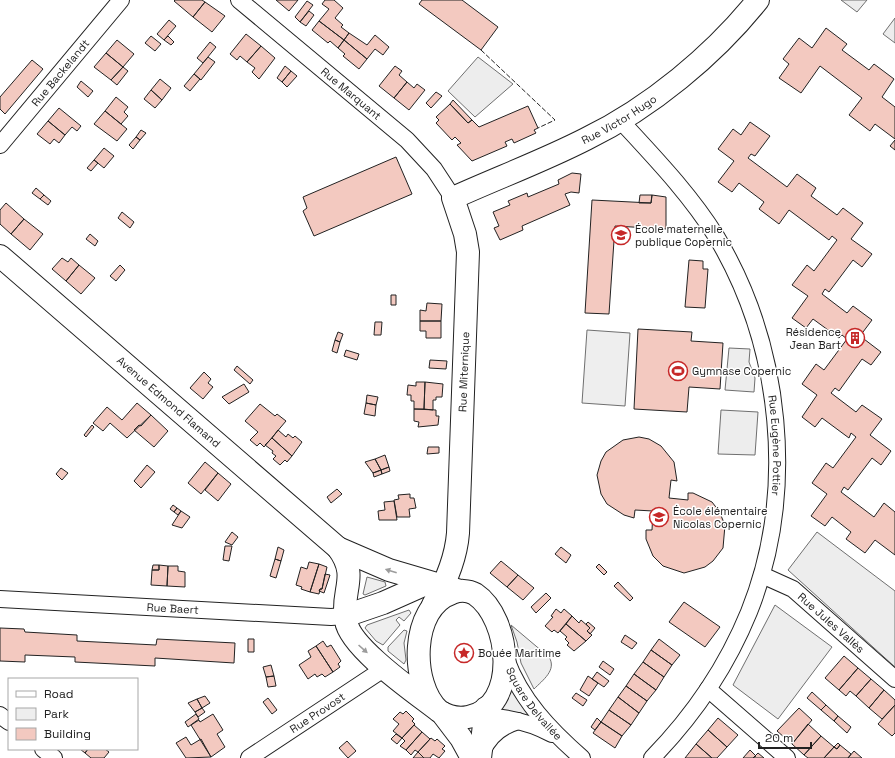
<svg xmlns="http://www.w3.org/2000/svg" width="895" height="758" font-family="'Space Grotesk',sans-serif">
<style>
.green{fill:#eee;stroke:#6f6f6f}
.parking{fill:#ededed;stroke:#6f6f6f}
.building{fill:#f3c9c0;stroke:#222}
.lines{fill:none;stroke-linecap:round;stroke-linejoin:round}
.street-casing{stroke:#222;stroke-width:18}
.secondary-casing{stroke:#222;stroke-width:24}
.street{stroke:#fff;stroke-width:16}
.secondary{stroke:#fff;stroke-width:22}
.fence{stroke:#222;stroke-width:1;stroke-dasharray:5 2;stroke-linecap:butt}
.oneway{fill:#9c9c9c}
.labels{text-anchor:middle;stroke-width:3;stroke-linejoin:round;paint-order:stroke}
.street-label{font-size:11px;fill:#222;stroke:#fff}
.poi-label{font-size:11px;fill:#222;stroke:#fff;text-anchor:start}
</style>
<rect width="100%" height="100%" fill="#fff"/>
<path class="green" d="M587,330L630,333L625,406L582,403Z
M367,577L385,582L386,586L365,595L363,594Z
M409,610L411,613L404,621L399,617L396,620L400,625L383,645L376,641L365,628L367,625Z
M511,625L549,657C557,670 543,680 534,689L521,663L517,642Z
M404,630L407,631L404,643L406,660L404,664L388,651V647Z
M512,690L528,714L526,717L501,712L508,691Z"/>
<path class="parking" d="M841,0H867L857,12Z
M895,18V43L883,34Z
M478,57L513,84L475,117L448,91Z
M729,348L750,349L749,362L755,378L754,392L725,390Z
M721,410L758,412L755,455L718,454Z
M817,532L895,591V667L788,570Z
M775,605L832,647L778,719L733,685Z"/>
<path class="building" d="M175,0H202L205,2L193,17L174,1Z
M276,0H298L289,11Z
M325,0H334L343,8L335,18L343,25L341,27L349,33L344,40L319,21L329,9L322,4Z
M422,0H462L498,27L481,50L419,4Z
M307,1L313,5L300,22L295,17Z
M205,2L225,16L212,32L193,17Z
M309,11L314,15L306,26L300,22Z
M169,20L176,26L164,40L157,34Z
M319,21L344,40L338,48L330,41L328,43L312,30Z
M826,28L847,44L842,50L869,70L874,64L894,79L882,97L895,107V139L875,124L870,131L849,115L862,98L820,66L801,93L779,78L789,64L783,59L799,38L812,48Z
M349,33L367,45L375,35L389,47L383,55L375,49L367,59L344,40Z
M246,34L261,46L247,62L240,56L237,60L230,54Z
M151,36L161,44L155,51L145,43Z
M168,36L174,42L171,45L164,40Z
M117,40L134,54L123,67L106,53Z
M344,40L367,59L359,69L343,56L345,54L338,48Z
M210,42L216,47L203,63L197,58Z
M261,46L275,58L259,79L252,72L255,68L247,62Z
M106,53L123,67L111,80L94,67Z
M208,57L215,62L201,80L194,74Z
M32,60L43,69L5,114L0,109V97Z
M285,66L291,71L282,82L277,78Z
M395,66L402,71L399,75L407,82L394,98L379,86Z
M123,67L128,71L117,85L111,80Z
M291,71L297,76L287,87L282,82Z
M194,74L200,79L190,91L184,86Z
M160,79L171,88L162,100L151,90Z
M81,81L93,91L88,97L77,87Z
M407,82L414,88L417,84L425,90L409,110L394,98Z
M151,90L162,100L155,108L144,99Z
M436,92L442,96L431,108L426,103Z
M116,97L128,107L124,112L128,116L121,124L105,111Z
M453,100L472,120L468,123L450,104Z
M450,104L468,123L472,120L479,127L528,106L538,128L534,130L536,133L514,143L512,139L505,142L507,146L472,161L457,145L461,143L455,137L452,140L436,123L439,120L436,117Z
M59,108L81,126L77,131L72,127L65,135L48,121Z
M105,111L127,129L117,141L94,124Z
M48,121L65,135L59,143L54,139L50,144L37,134Z
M750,122L770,136L755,156L751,154L748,158L787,187L797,174L816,188L811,196L837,215L843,208L863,223L851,239L872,254L862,267L853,260L829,292L825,289L822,294L847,313L853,306L872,320L860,336L881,352L871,365L862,359L839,391L835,388L831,393L856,412L862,405L882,419L870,435L891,451L881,465L872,458L848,490L844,487L841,492L874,517L884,503L895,512V555L875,540L865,553L846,539L851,532L832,517L825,526L811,516L827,494L812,483L826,463L833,468L856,437L851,433L849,438L822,418L815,427L802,417L817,395L802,384L816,364L824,370L847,339L842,335L839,338L813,319L806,328L792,318L808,296L792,285L807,265L814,271L837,240L832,236L829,240L789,210L779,224L759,209L764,202L739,183L732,192L718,182L734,161L718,149L733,129L741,135Z
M141,130L146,133L140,140L136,137Z
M136,137L140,140L133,149L129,145Z
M895,140V150L890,146Z
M104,148L114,156L104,168L94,160Z
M396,157L412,194L314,236L303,211L307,208L303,197Z
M94,160L98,163L91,171L87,168Z
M572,173L581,174L579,193L571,192L565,194L570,205L522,226L523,230L500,240L494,228L499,226L493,212L510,205L508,201L527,193L528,197L559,184L558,180Z
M36,188L44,195L40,199L32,193Z
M44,195L51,201L48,205L40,199Z
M640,195H652L651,203H639Z
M652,195L666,197V229L615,226L609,314L585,313L592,200L651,203Z
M6,203L24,219L11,234L0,224V210Z
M122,212L134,222L130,228L118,218Z
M24,219L43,234L30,250L11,234Z
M90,234L98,241L95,246L86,239Z
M62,258L68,262L71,258L79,265L66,281L52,269Z
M689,260L703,261V269H708L705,308L685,307Z
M79,265L95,278L81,294L66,281Z
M120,265L125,270L116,281L110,276Z
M391,295H396V305H391Z
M427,303L442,304L441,321H420V310L426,311Z
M420,321H441V338H426V331H420Z
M375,322H382L381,335H374Z
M638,329L692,332L691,341L723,343L720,389L689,387L687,412L634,409Z
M338,332L343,334L340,342L335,340Z
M335,340L340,342L337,353L332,351Z
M346,350L359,354L357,360L344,356Z
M430,360L447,361L446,369L429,368Z
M237,366L253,380L250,384L234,370Z
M204,372L211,379L208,383L213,387L203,399L190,388Z
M416,382H425L424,409H414V401H411V395H407L408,385L416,386Z
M425,382L443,384L442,397H436V400H433V410L424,409Z
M244,384L249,392L229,404L222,397Z
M367,395L378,397L376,405L366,403Z
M137,403L151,415L127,438L110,423L103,431L93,423L107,407L122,420Z
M366,403L376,405L375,416L364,414Z
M260,404L275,416L277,414L286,421L264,447L260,443L257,446L250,440L258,432L245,421Z
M414,409L436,410V416H439L438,425L418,427L419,422L414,421Z
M151,415L168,431L154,447L134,430L139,425L141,426Z
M92,425L94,427L86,437L84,435Z
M278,430L286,437L288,434L293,438L295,436L302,442L292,456L272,438Z
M639,437L649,439L661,446L674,462L677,481L671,480L669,498L688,500V493H693L712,502L719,511L725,525L723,548L713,561L705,567L684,573L663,566L653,556L646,539V530H652L653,511L635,510L634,518L624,515L607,504L601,494L597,475L601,461L606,452L623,440Z
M272,438L292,456L287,462L285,460L280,465L273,459L276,456L272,453L273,451L265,445Z
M428,447H439V453L427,454Z
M385,455L389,467L381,470L375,459Z
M375,459L381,470L373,473L365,462Z
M205,462L218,473L201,494L188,483Z
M147,465L155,472L141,488L134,481Z
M389,467L390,471L382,474L381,470Z
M61,468L68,473L62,480L56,474Z
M381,470L382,474L374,477L373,473Z
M218,473L231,484L218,501L205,490Z
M337,489L342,494L331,503L327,497Z
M410,494V498H414L416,508L409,509L410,517H397L394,500L399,499L398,495Z
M394,501L397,520H379L378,511L385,510L384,502Z
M173,505L177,508L174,512L170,509Z
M177,508L181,511L178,515L174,512Z
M181,511L190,517L182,528L172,525Z
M232,532L238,537L232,545L225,542Z
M225,546H232L229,561L223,560Z
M278,547L284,550L281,561L275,559Z
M561,547L571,555L566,563L555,554Z
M275,559L281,561L276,578L270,576Z
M501,561L518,575L507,587L490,573Z
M309,562L319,564L310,592L301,589L302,587L296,585L301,567L307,569Z
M319,564L327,567L322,589H320L319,594L310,592Z
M599,564L607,572L604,575L596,567Z
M153,565H159V570H152Z
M159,565L168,566L167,586L151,585L152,570H159Z
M168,566H178V571L185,572V587L167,586Z
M325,574L330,575L324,593L319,591L320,589H322Z
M518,575L534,588L523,600L507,587Z
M618,582L633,598L630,601L614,586Z
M546,593L551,598L536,613L531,607Z
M684,602L720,627L705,647L669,622Z
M556,609L561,613L564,609L572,616L558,633L554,630L552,632L545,626L553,617L551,616Z
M572,616L579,623L581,620L590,628L587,631L592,635L586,641L566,624Z
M588,622L595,628L590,634L587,631L590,628L586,624Z
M566,624L586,641L574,651L567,645L569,643L565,639L567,637L560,631Z
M0,628L24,629L25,632L77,635V641L156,645L157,639L235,643L234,663L155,658V666L75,662V657L25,655V662L0,661Z
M625,635L637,643L632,649L621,642Z
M248,639H254V652H248Z
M659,639L680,655L672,665L651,650Z
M323,641L327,647L331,645L341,661L338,664L340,667L333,672L316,646Z
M316,646L333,672L325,677L322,674L317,677L315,674L308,679L299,665L311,657L308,651Z
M651,650L672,665L664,677L643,662Z
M844,656L858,668L839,690L825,678Z
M603,661L614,669L610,675L599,667Z
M643,662L664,677L656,690L634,674Z
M271,665L274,676L266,677L263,667Z
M858,668L871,679L856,696L850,691L846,696L839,690Z
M597,672L609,681L604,687L592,679Z
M634,674L656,690L647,701L626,686Z
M274,676L276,686L268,687L266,677Z
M588,676L598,683L589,696L580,690Z
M871,679L884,690L869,708L856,696Z
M626,686L647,701L639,713L618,697Z
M884,690L895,700V705L882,719L869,708Z
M812,692L826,705L821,710L807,698Z
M576,693L587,700L583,706L572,698Z
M205,696L210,703L202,708L197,699Z
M618,697L639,713L631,725L609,710Z
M268,698L277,710L272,714L263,702Z
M197,699L202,708L195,712L188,703Z
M826,705L838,716L834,721L821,710Z
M895,705V733L892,736L878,724Z
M202,708L205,712L198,717L195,712Z
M799,708L812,720L792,744L777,731Z
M609,710L631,725L622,736L601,722Z
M406,711L414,719L412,721L415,724L402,738L393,731L399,724L393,719L400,712L403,714Z
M196,714L199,719L188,727L185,722Z
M213,714L223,730L217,734L225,747L211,757L191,725L199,720L200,722Z
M838,716L851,727L847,733L834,721Z
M597,718L601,722L595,730L591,727Z
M718,718L738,735L727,747L708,730Z
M601,722L622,736L615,748L593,733Z
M808,724L821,736L804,755L792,744Z
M414,725L422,732L406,750L400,746L405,741L402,738Z
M708,730L727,747L717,758H712L696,744Z
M422,732L430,739L418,752L415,750L411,755L406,750Z
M396,734L402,738L397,744L391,739Z
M821,736L834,747L824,758H808L804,755Z
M186,737L191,745L201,739L211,757L186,758L176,743Z
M431,738L435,741L437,739L445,746L442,749L445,751L439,758L433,754L430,758H424L418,752Z
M347,741L356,751L348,758L339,748Z
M838,743L840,745L837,749L834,747Z
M696,744L712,758H685Z
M840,745L851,754L848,758H824L834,747L837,749Z
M80,749H88L85,753Z
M88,749H105L109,752L104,758H91L85,753Z
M750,750L756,756L753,758H743Z
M854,751L862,758H848Z
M418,752L424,758H413Z
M758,753L764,758H753Z"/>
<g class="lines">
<defs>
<g id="street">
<path id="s1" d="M239,0L407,140L434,169L453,198"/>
<path id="s2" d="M620,120C654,157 689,193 716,236C782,346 797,492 749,612C727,666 693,716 652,758"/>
<path id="s3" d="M0,145L121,0"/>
<path id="s4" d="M762,575L793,589L895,679"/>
<path id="s5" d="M0,599L331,617L345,616"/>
<path id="s6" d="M506,659C521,700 550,730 582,758"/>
<path d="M708,689L787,758"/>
<path d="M0,715L9,722"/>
<path d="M475,716C502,716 528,721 552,734"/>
<path d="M43,749L54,758"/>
<path d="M482,752C489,736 501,726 518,721"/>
<path id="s7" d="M249,758L385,668"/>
</g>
<g id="secondary">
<path id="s8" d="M0,256L338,548C360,578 340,590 346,621C350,648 416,693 439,711C447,716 458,719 468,717C520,708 511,618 475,594C468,590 459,590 452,593C410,607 410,685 439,711"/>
<path d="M338,548L389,570L457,590"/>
<path id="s9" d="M433,605C446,582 456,559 458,533L468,252L465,234L453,198C497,178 543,161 586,139C650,108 714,55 758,0"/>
<path d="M345,616L383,603L428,583"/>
<path d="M442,713L461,738L472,758"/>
<path d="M480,758L486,708"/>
</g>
</defs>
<use href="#street" class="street-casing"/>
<use href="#secondary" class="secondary-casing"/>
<use href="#street" class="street"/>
<use href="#secondary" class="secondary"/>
<path class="fence" d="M481,50L555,120L538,128"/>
</g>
<defs><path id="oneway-solid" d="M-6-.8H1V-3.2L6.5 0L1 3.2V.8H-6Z"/></defs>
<g class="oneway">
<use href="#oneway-solid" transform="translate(391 571) rotate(-162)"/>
<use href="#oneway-solid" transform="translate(363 649) rotate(42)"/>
</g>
<defs>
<symbol id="school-ring" viewBox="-11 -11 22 22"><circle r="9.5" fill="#fff" stroke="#c62828" stroke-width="1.5"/><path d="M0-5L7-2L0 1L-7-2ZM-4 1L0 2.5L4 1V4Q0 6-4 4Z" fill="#c62828"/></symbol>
<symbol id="building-ring" viewBox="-11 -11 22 22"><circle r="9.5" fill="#fff" stroke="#c62828" stroke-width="1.5"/><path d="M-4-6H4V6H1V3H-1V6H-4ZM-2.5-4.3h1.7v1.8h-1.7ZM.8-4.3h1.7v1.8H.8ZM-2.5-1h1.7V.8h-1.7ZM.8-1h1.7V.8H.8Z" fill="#c62828"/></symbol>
<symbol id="stadium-ring" viewBox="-11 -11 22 22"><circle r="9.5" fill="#fff" stroke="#c62828" stroke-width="1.5"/><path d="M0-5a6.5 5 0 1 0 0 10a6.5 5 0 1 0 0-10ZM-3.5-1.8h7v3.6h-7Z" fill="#c62828"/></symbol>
<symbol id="sight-ring" viewBox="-11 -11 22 22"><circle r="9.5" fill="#fff" stroke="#c62828" stroke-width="1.5"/><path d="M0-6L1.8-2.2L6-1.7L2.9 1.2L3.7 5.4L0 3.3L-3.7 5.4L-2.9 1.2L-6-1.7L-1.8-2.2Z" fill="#c62828"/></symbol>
</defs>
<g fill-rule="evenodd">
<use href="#school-ring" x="610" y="224" width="22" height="22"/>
<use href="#building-ring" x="844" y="327" width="22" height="22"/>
<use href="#stadium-ring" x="667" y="360" width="22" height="22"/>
<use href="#school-ring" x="648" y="506" width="22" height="22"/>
<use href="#sight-ring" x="453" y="642" width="22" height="22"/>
</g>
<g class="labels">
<g class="street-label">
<text dy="4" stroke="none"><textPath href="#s3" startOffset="94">Rue Backelandt</textPath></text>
<text dy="4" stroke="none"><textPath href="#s1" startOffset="146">Rue Marquant</textPath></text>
<text dy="4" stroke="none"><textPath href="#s9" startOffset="598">Rue Victor Hugo</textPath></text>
<text dy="4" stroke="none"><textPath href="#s9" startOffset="238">Rue Miternique</textPath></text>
<text dy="4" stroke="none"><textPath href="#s8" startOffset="223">Avenue Edmond Flamand</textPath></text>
<text dy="4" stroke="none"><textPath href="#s2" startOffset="371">Rue Eugène Pottier</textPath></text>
<text dy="4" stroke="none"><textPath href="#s5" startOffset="173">Rue Baert</textPath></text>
<text dy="4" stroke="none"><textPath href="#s4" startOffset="85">Rue Jules Vallès</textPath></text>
<text dy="4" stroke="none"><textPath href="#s6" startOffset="53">Square Delvallée</textPath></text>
<text dy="4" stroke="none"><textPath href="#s7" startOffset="82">Rue Provost</textPath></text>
</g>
<g class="poi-label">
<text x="635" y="233">École maternelle<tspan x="635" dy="13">publique Copernic</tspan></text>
<text x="841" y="336" text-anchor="end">Résidence<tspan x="841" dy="13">Jean Bart</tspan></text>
<text x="692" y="375">Gymnase Copernic</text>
<text x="673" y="515">École élémentaire<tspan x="673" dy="13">Nicolas Copernic</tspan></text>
<text x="478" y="657">Bouée Maritime</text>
</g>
</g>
<rect x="8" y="678" width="130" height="72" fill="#ffffff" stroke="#a7a7a7"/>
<rect x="16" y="691" width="20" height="6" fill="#ffffff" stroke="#a7a7a7"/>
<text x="44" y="698" font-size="12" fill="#222222">Road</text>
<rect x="16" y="708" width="20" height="12" fill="#eeeeee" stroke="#a7a7a7"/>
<text x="44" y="718" font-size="12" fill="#222222">Park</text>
<rect x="16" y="728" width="20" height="12" fill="#f3c9c0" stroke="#a7a7a7"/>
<text x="44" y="738" font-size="12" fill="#222222">Building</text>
<path d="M759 742v6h52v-6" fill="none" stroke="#222222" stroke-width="2"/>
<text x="765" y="742" font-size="12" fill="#222222" stroke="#ffffff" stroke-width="3" paint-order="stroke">20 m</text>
</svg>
